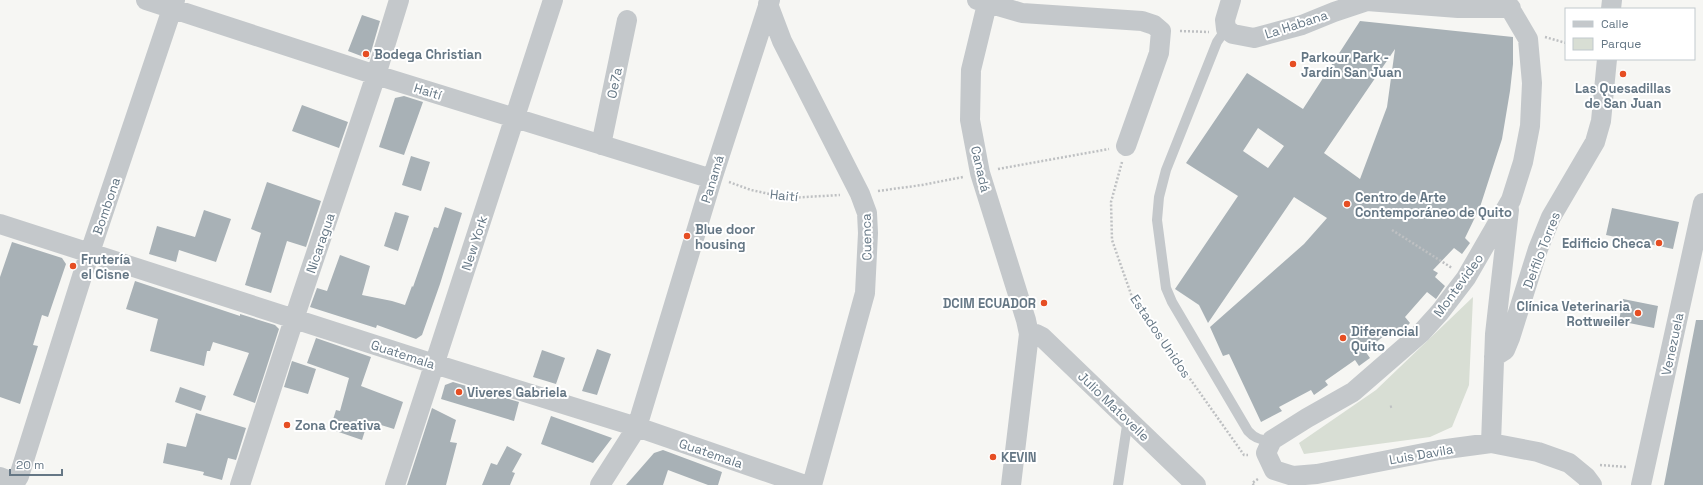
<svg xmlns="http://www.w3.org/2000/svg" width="1703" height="485" font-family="'Space Grotesk',sans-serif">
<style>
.green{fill:#d8ded4}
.building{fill:#a8b1b6;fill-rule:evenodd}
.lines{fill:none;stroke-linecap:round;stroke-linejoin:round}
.path{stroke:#bec0c2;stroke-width:2.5;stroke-dasharray:2 2;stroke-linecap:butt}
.service{stroke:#c4c8cb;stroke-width:10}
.minor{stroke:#c4c8cb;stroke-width:20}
.poi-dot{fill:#e64e23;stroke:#fff;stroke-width:1.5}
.labels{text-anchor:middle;stroke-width:4;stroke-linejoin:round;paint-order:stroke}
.street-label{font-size:13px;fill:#657785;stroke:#fff}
.poi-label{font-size:13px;font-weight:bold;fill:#657785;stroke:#fff;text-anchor:start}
</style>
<rect width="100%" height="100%" fill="#f6f6f3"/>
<path class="green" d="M1473,297L1469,385L1452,427L1430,437L1304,454L1299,443L1376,390Z"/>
<path class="building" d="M362,15L380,21L369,59L348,51Z
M1360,21L1513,37V64L1510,91L1502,139L1480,207L1465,238L1470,243L1462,254L1454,248L1433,270L1438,273L1435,277L1445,286L1436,299L1427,292L1405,317L1410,323L1399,334L1394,328L1365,351L1370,358L1359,366L1355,360L1325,381L1328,385L1314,395L1311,390L1279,407L1282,411L1261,422L1229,354L1223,356L1210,327L1304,244L1327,218L1294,197L1208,323L1199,305L1175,289L1238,196L1186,163L1247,73L1303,109ZM1395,49L1387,107L1360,179L1324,153ZM1258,128L1284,146L1268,168L1243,151Z
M404,96L423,102L404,155L379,147L395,98Z
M302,105L348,122L339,148L292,131Z
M411,156L430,162L421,191L402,185Z
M267,182L321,201L306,247L287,241L271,293L245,285L261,233L251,229Z
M445,207L462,213L440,284L422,335L416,339L377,325L376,328L310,307L317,288L327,291L340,255L370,266L362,295L392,301L405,305L412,286L413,287L434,227L438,228Z
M1612,208L1679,222L1673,249L1606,235Z
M204,210L231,219L216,262L179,250L176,262L149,254L157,226L195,237Z
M395,212L409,216L398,251L384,246Z
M12,242L62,258L66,264L48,317L42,315L33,345L38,346L20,404L0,397V277Z
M135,281L240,316V314L275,325L279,329L255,403L233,395L249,353L213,342L210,351H207L204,366L150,351L158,319L126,309Z
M1623,299L1658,306L1654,328L1619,321Z
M1696,320H1703V485H1664Z
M316,338L371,357L361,386L403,402L394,429L368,421L362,440L330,429L336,410L340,411L349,378L307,363Z
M597,349L611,354L597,395L582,391Z
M542,350L565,358L556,384L533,377Z
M292,361L316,369L308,394L284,387Z
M453,382L519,402L514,421L441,399L445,385Z
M180,387L206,396L201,411L175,402Z
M432,408L456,420L450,442L457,443L446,485H407Z
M196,413L246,428L236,460L228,458L222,480L203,475L204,472L163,463L167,443L186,447Z
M551,416L612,438L593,463L541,444Z
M507,446L522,454L512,472L515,473L510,485H482L491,463L497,465Z
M663,450L722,472L718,485H708L668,470L663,485H626L654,453Z"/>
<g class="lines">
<path class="path" d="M1180,31L1209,32
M1545,37L1566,43
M1122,162L1111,202L1112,240L1132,297L1244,455H1248
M998,169L1109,149
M729,182L751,190L788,198L840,195
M878,191L922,185L963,177
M1392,230L1452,268
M1390,407L1393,406
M1600,465L1627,467
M1254,485L1252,483L1258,479"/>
<path class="service" d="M1226,29L1217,42L1166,170L1159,197L1157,220L1166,288L1172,302L1248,431C1255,439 1262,441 1272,440
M1118,485L1128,419"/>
<path class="minor" d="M146,0L376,75L712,179
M977,0L1022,13L1142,21L1154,25L1161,31L1159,53L1126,146
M988,0L971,70L970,120L980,173L1026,320L1029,334L1011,485
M1231,0L1225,20L1226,29L1233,34L1254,38L1302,25L1334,12L1367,1L1458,8H1511
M1505,0L1528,39L1532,83L1530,126L1523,162L1511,200L1466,278L1440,312L1421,333L1353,392L1307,418L1272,440L1266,453L1274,470L1293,476L1317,474L1439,450L1491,443L1538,452L1569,463L1586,477L1592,485
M768,4L782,41L860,194L867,213L868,233L865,293L812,485
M1611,9L1612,0
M601,145L627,20
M0,224L428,362L637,427L805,485
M1029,334H1036L1042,337L1196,485
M1494,357L1505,350L1510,338L1538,249L1551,217L1595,142L1601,121L1607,59
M1491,443L1495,334L1509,210
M0,477L10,481H16L19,476L84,270L175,0
M240,485L299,304L376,75L399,0
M395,485L553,0
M600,485L637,427L712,179L770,0
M1641,485L1703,203"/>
</g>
<g class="poi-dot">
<circle cx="366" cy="54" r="4"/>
<circle cx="1293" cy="64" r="4"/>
<circle cx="1623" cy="74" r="4"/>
<circle cx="1347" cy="204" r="4"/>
<circle cx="687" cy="236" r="4"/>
<circle cx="1659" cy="243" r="4"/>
<circle cx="73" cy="266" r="4"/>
<circle cx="1044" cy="303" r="4"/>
<circle cx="1638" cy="313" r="4"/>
<circle cx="1343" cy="338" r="4"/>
<circle cx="459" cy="392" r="4"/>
<circle cx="287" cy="425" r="4"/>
<circle cx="993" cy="457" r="4"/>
</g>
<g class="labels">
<g class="street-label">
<text transform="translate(1296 24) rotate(-18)" y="5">La Habana</text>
<text transform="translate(614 83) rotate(-78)" y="5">Oe7a</text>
<text transform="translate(428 91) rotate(17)" y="5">Haití</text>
<text transform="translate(981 169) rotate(77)" y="5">Canadá</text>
<text transform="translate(712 179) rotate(-73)" y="5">Panamá</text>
<text transform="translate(784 195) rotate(6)" y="5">Haití</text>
<text transform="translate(106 206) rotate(-71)" y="5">Bombona</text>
<text transform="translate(866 237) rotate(-91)" y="5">Cuenca</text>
<text transform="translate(320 243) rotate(-71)" y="5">Nicaragua</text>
<text transform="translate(474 243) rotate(-72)" y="5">New York</text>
<text transform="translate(1541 250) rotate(-69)" y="5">Deifilo Torres</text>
<text transform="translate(1458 285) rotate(-54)" y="5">Montevideo</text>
<text transform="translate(1161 336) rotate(56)" y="5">Estados Unidos</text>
<text transform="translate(1672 344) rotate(-78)" y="5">Venezuela</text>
<text transform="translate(403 354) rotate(18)" y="5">Guatemala</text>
<text transform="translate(1114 406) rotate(44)" y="5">Julio Matovelle</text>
<text transform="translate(711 453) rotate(19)" y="5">Guatemala</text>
<text transform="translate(1421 454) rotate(-10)" y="5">Luis Davila</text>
</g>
<g class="poi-label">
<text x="374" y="59">Bodega Christian</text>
<text x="1301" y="62">Parkour Park -<tspan x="1301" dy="15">Jardín San Juan</tspan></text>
<text x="1623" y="93" text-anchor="middle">Las Quesadillas<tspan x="1623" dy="15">de San Juan</tspan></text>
<text x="1355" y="202">Centro de Arte<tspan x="1355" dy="15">Contemporáneo de Quito</tspan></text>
<text x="695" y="234">Blue door<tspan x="695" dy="15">housing</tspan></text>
<text x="1651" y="248" text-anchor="end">Edificio Checa</text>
<text x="81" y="264">Frutería<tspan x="81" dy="15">el Cisne</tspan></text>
<text x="1036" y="308" text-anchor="end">DCIM ECUADOR</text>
<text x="1630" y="311" text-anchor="end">Clínica Veterinaria<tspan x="1630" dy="15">Rottweiler</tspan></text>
<text x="1351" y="336">Diferencial<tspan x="1351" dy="15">Quito</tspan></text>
<text x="467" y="397">Viveres Gabriela</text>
<text x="295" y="430">Zona Creativa</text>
<text x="1001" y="462">KEVIN</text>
</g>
</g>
<rect x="1565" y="8" width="130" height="52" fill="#ffffff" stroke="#c1c9ce"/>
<rect x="1573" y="21" width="20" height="6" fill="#c4c8cb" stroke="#c1c9ce"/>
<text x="1601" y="28" font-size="12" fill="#657785">Calle</text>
<rect x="1573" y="38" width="20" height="12" fill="#d8ded4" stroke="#c1c9ce"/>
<text x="1601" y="48" font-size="12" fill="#657785">Parque</text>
<path d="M10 469v6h52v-6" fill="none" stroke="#657785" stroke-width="2"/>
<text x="16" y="469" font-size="12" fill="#657785" stroke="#ffffff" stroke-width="3" paint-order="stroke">20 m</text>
</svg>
